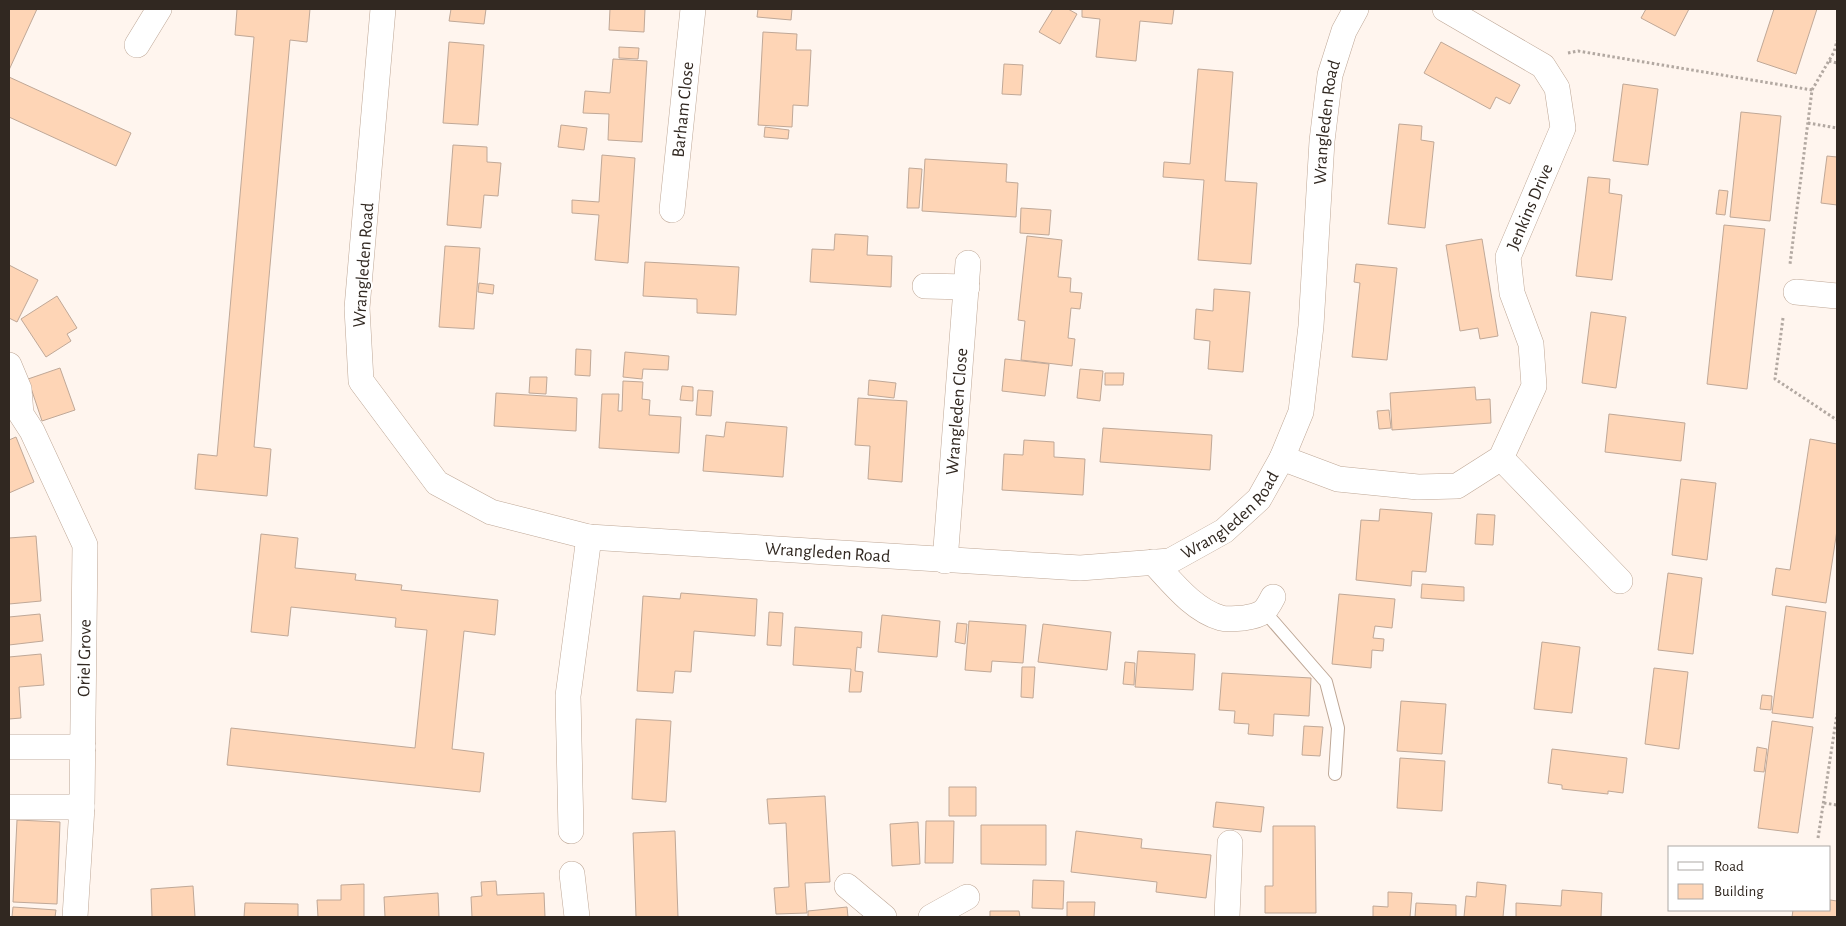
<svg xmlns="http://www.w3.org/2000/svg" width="1846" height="926" font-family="'Alegreya Sans',sans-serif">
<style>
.building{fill:#fed5b6;stroke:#c0a897}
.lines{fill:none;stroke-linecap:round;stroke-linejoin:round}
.service-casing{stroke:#bea796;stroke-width:14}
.minor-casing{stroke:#bea796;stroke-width:26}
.path{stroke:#b2a8a1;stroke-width:3;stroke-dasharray:2.5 2.5;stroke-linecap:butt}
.service{stroke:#fff;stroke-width:12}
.minor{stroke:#fff;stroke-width:25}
.labels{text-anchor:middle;stroke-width:4;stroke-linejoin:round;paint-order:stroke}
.street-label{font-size:18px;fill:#312821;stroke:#fff}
</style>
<rect width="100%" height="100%" fill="#fff5ee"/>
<path class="building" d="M9,9H37L9,70Z
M237,9H310L307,42L290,40L254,447L271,449L267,496L195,489L198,454L217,456L254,37L235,35Z
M451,9H486L484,24L449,21Z
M610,9H645L644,32L609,30Z
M758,9H792L791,20L757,17Z
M1053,9H1068L1077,14L1060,44L1039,32Z
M1082,9H1174L1172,24L1140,21L1136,61L1096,57L1100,19L1082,17Z
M1646,9H1689L1675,36L1641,18Z
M1774,9H1817L1796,74L1757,61Z
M763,32L797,34L796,50H811L808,106L793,105L792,127L758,125Z
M449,42L484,45L478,125L443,123Z
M1441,42L1520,85L1510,104L1496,97L1490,109L1424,73Z
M619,47L639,48L638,59L619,58Z
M613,59L647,61L642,142L608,140L609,114L583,113L585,91L610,93Z
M1004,64L1023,65L1021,95L1002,94Z
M1198,69L1233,72L1225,181L1257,183L1251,264L1198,260L1204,180L1163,177L1164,162L1190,164Z
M9,77L131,133L116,166L9,117Z
M1623,84L1658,89L1648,165L1613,161Z
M1741,112L1781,116L1770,221L1730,217Z
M1399,124L1422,126L1421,140L1434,142L1425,228L1388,224Z
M561,125L587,128L584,150L558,147Z
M765,127L789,130L788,139L764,137Z
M453,145L487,147V162L501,163L498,196L484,195L481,228L447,225Z
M602,155L635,158L628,263L595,260L599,215L572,213V200L599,202Z
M1827,156L1837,157V205L1821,203Z
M925,159L1007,164L1006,182L1018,183L1016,217L922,211Z
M909,168L922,169L919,208H907Z
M1588,177L1610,179L1609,193L1622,195L1612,280L1576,276Z
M1719,190L1728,191L1725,215L1716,214Z
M1021,208L1051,210L1049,235L1020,233Z
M1724,225L1765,229L1747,389L1707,384Z
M835,234L868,236L867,255L892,256L891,287L810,282L812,249L834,250Z
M1027,236L1062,240L1058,277L1071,278L1070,292L1082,293L1080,309L1071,308L1068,338L1075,339L1072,366L1021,360L1025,321L1018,320Z
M1482,239L1498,336L1480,339L1478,328L1460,331L1446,245Z
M445,246L480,248L474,329L439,327Z
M645,262L739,267L736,315L697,313V299L643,296Z
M1356,264L1397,268L1387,360L1352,357L1360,283L1354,282Z
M9,265L38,280L17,322L9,318Z
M479,283L494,285L493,294L478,292Z
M1214,289L1250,292L1243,372L1208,369L1210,341L1194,339L1196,309L1213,311Z
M57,296L77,328L67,334L71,341L46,357L21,319Z
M1591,312L1626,317L1616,388L1582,383Z
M576,349L591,350L590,376L575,375Z
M625,352L669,356L668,370L643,369L642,379L623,377Z
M1005,359L1049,364L1045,396L1002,391Z
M60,368L75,410L42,421L28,379Z
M1080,369L1103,371L1100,401L1077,398Z
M1105,373H1124L1123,385H1105Z
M530,377H547L546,394L529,393Z
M869,380L896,383L894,398L868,395Z
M623,381L643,382L642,399L650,400L649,415L681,417L679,453L599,448L602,394H619L618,411H622Z
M682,386L693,387V401L680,400Z
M1475,387L1476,400L1490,399L1491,423L1392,430L1390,393Z
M698,390L713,391L711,416L696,415Z
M496,393L577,398L576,431L494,426Z
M858,398L907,401L902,482L868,479L870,446L855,445Z
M1389,410L1391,428L1379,429L1377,411Z
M1609,414L1685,423L1681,461L1605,452Z
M726,422L787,427L783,477L703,471L706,435L724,437Z
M1103,428L1212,435L1210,470L1100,462Z
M16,437L34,482L9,493V440Z
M1810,439L1837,444V530L1826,603L1772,595L1776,568L1790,570Z
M1024,440L1054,442V457L1085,459L1083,495L1002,490L1004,454L1023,455Z
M1681,479L1716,483L1707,560L1672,555Z
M1380,509L1432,513L1426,572L1412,571L1411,586L1356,580L1361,520L1379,521Z
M1477,514L1495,515L1493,545L1475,544Z
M261,534L298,538L295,568L356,574L355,580L402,585L401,590L498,600L495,635L464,631L452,749L484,753L480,792L227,765L231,728L415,748L427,630L395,627L396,618L291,607L288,636L251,632Z
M36,536L41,601L9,604V538Z
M1668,573L1702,578L1693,654L1658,650Z
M1422,584L1464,587V601L1421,598Z
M681,593L757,599L755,636L694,631L691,672L675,671L673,693L637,691L643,596L680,599Z
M1339,594L1395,599L1392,628L1375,626L1373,638L1384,639L1383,651L1372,650L1371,668L1332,664Z
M1786,606L1826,612L1813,718L1772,713Z
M769,612L783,613L781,646L767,645Z
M40,614L43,641L9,645V617Z
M882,615L940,621L937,657L878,652Z
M969,621L1026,625L1023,663L992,661L991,672L965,670Z
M957,623L967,624L965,644L955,642Z
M1043,624L1111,632L1107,670L1038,662Z
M795,627L862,632L861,648L857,647L855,671L863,672L861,692H849L851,669L793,665Z
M1542,642L1580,647L1572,713L1534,709Z
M1138,651L1195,654L1193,690L1135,687Z
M41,654L44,685L19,687L21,718L9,719V657Z
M1125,662L1135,663L1134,685L1123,684Z
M1022,667H1035L1033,698L1021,697Z
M1654,668L1688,672L1679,749L1645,744Z
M1222,673L1311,678L1309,716L1274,714L1273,736L1248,734L1249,724L1234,723L1235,711L1219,710Z
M1762,695L1772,696L1771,710L1760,709Z
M1401,701L1446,704L1442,754L1397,751Z
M636,719L671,721L666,802L632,799Z
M1772,721L1813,727L1798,833L1758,828Z
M1304,726L1323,727L1320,756L1302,755Z
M1757,747L1767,749L1764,772L1754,771Z
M1552,749L1627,758L1623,793L1608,791V794L1562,789V785L1548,783Z
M1400,758L1445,761L1442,811L1397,808Z
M949,787H976V816H949Z
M825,796L830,882L805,883L807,913L776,914L774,888L789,887L786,823L769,824L767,799Z
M1216,802L1264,807L1261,832L1213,827Z
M17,820L60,822L57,904L13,902Z
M926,821H954L953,863H925Z
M918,822L920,864L892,866L890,824Z
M981,825H1046V865L981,864Z
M1273,826H1315L1316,913H1265V886H1273Z
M675,831L678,917H636L633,833Z
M1076,831L1142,839L1141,848L1211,855L1206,898L1156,892L1157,882L1071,872Z
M1033,880L1064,881L1063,909L1032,908Z
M496,881L497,895L544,893L545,917H472L471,897L482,896L481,882Z
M1477,882L1506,885L1503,917H1464L1466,896L1476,897Z
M364,884V917H318L317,900H341V885Z
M193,886L195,917H152L151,889Z
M1562,890L1602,893L1601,917H1516V903L1561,906Z
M1388,892L1412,893L1410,917H1373V906L1388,907Z
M438,893L439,917H385L384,897Z
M1830,900L1837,901V917H1792L1793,910H1830Z
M1067,902H1095L1094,917H1067Z
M245,903L298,904V917H244Z
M1416,903L1456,905V917H1415Z
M13,907L56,910L55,917H12Z
M847,907L848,917H808V911Z
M990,911H1019L1020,917H990Z"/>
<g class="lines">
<defs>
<path id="service" d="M1265,612L1326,682L1338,728L1335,774"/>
<g id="minor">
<path id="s1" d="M383,9L357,308L361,381L437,483L491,512L589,537L1080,568L1170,561L1224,531L1259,499L1282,458L1301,412L1311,326L1322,141L1330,75L1344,31L1356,9"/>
<path d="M137,45L159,9"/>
<path id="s2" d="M672,210L693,9"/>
<path d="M925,286L967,287"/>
<path d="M1796,292L1837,296"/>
<path d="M9,365L19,389L21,414L32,431L85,545L82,807L75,917"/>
<path id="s3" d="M1282,458L1338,479L1418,487L1457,486L1501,458L1534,386L1531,344L1512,293L1508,257L1563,128L1557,88L1543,66L1445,9"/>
<path d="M1501,458L1620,581"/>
<path id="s4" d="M945,561L968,263"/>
<path d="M1153,562C1172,582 1193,610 1221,618C1228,620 1237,618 1244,618C1262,615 1265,613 1273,597"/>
<path d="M9,747H83"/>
<path d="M9,807H82"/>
<path d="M571,831L568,696L589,537"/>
<path d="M572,874L577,917"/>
<path d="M847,886L884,917"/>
<path d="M931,917L967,897"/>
<path d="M1227,917L1230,843"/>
</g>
</defs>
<use href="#service" class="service-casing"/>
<use href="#minor" class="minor-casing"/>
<path class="path" d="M1568,53L1578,51L1812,90L1790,264
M1829,61L1837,63
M1812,90L1834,52L1837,41
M1808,123L1837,128
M1783,318L1775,379L1837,420
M1824,803L1837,805
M1818,838L1837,714"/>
<use href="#service" class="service"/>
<use href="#minor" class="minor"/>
</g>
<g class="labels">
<g class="street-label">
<text dy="6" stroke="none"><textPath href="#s2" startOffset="101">Barham Close</textPath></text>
<text dy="6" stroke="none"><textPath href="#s1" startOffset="1742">Wrangleden Road</textPath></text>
<text dy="6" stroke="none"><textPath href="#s3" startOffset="498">Jenkins Drive</textPath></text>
<text transform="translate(363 265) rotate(-86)" y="6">Wrangleden Road</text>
<text dy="6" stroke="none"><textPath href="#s4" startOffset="150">Wrangleden Close</textPath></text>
<text dy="6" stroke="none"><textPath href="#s1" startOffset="1322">Wrangleden Road</textPath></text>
<text dy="6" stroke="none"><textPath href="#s1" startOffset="902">Wrangleden Road</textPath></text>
<text transform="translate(84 658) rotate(-89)" y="6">Oriel Grove</text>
</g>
</g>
<rect width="1846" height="926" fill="none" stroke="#312821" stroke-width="20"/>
<rect x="1668" y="846" width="162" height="65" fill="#ffffff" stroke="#ada9a6"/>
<rect x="1678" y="862" width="25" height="8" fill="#ffffff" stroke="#ada9a6"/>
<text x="1714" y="871" font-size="15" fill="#312821">Road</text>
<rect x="1678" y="884" width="25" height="15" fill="#fed5b6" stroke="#ada9a6"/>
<text x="1714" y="896" font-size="15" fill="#312821">Building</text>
</svg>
